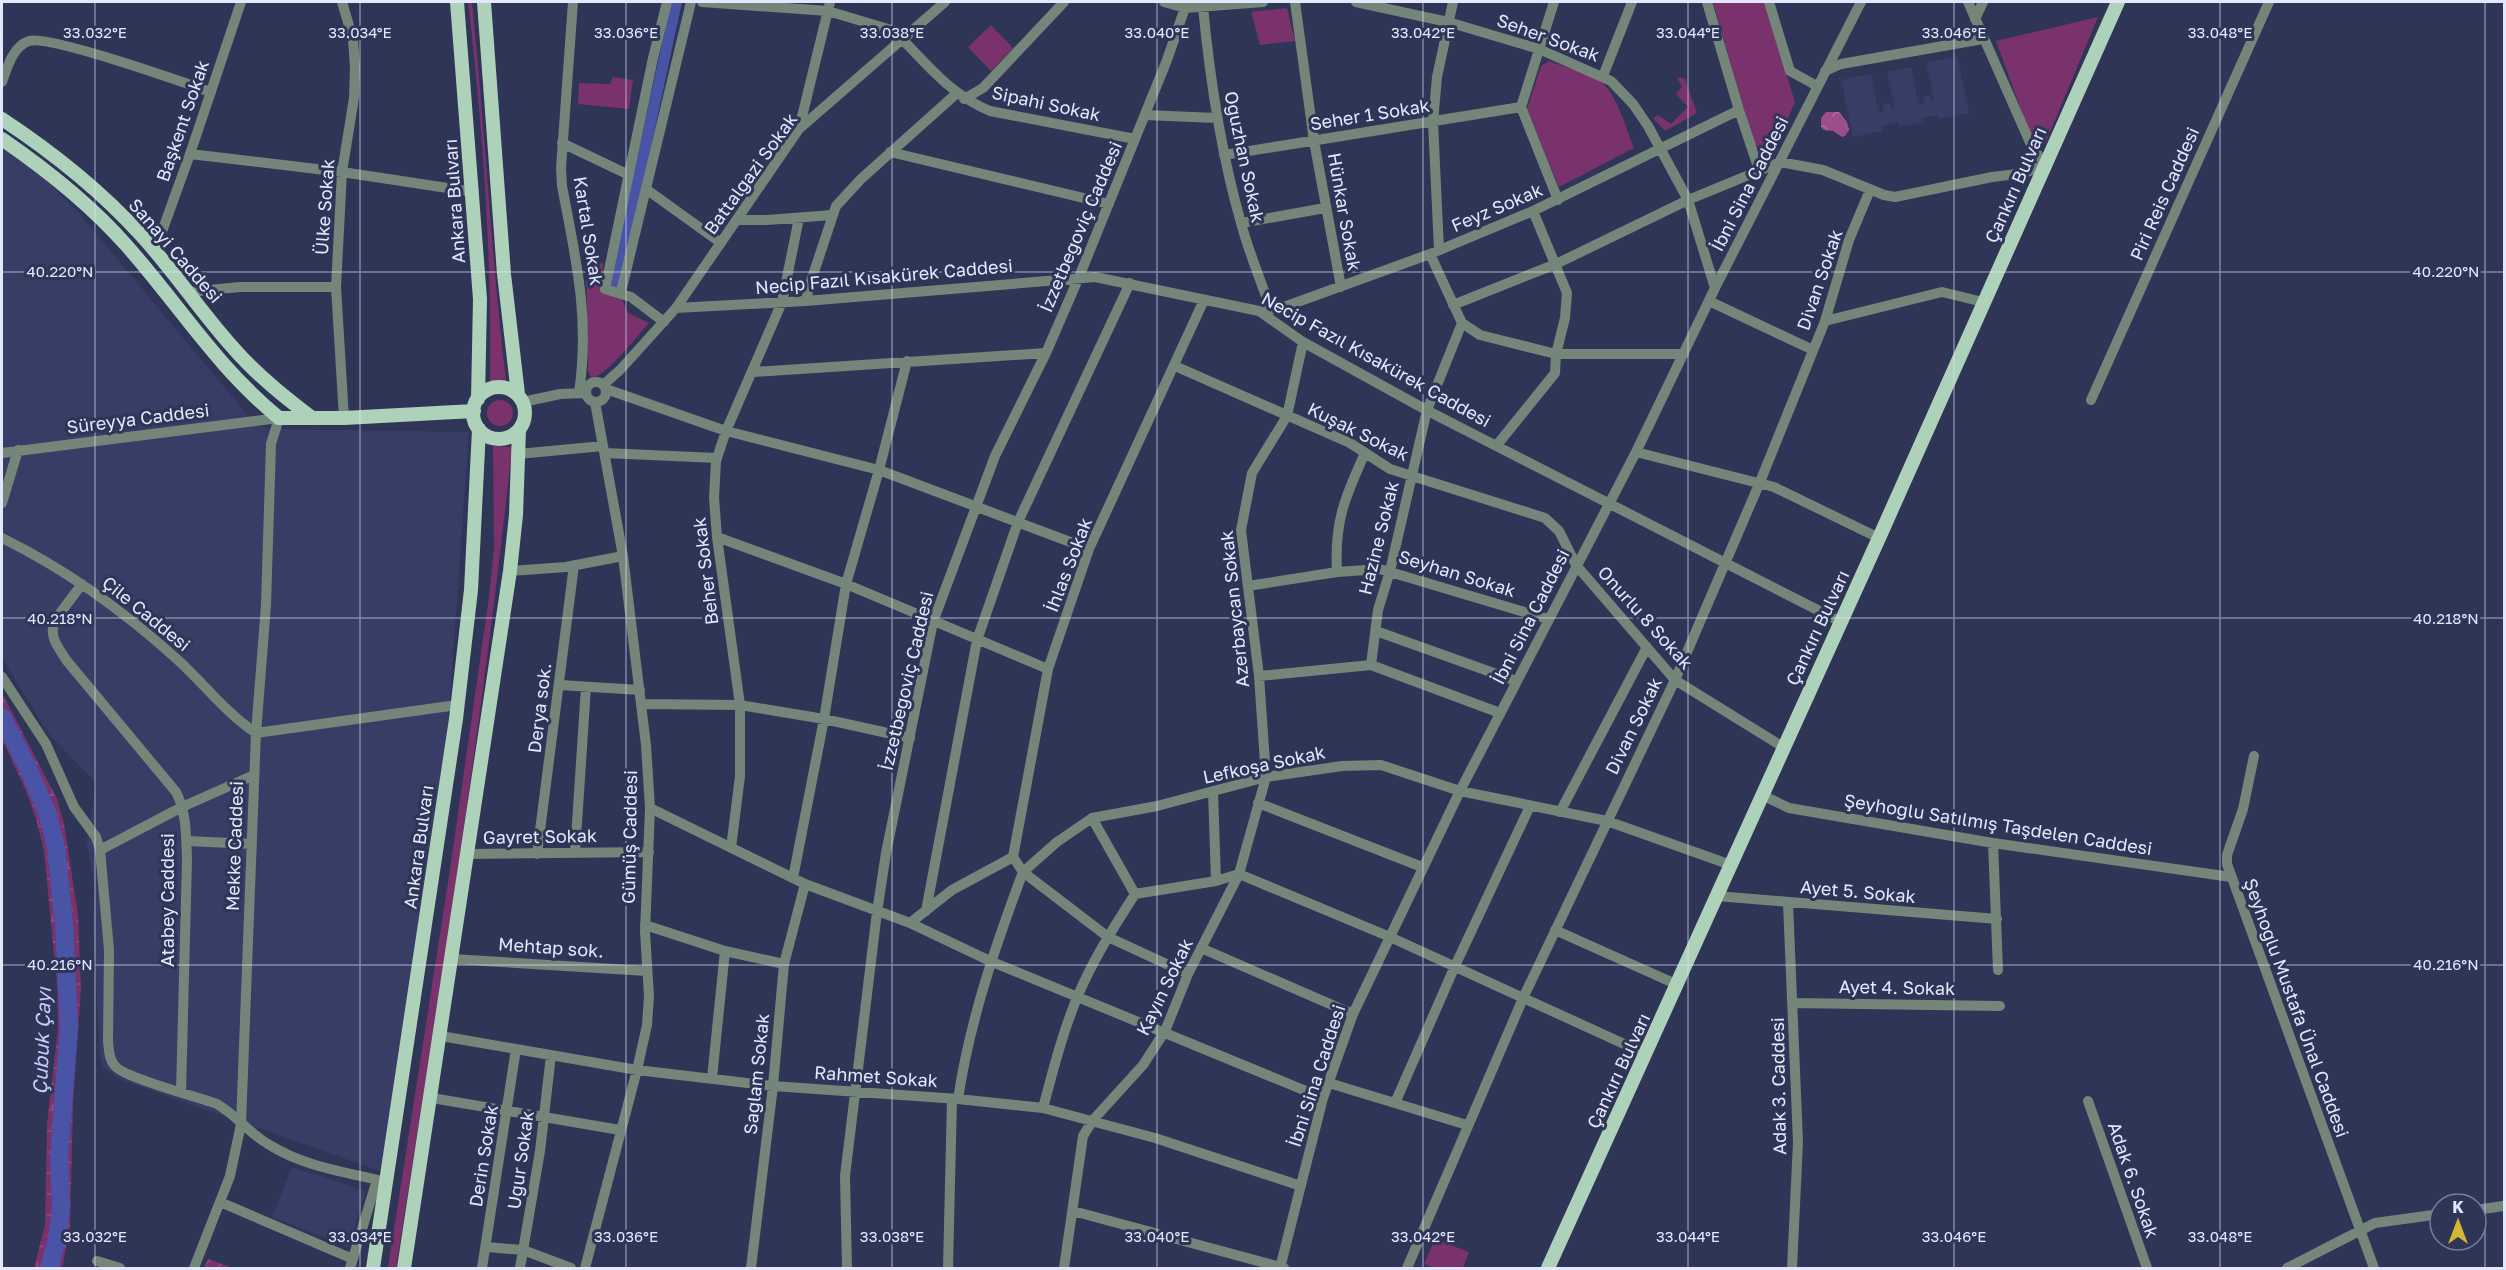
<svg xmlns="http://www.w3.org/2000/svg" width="2506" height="1270" font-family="'Golos Text',sans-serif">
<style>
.built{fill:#373d65}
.green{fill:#79326c}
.forest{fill:url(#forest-crowns)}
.wetland{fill:url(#wetland-marsh)}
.garden{fill:url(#garden-furrows)}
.water{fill:#4a54a7}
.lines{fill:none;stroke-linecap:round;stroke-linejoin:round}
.river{stroke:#4a54a7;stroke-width:18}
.minor{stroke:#748579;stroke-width:10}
.major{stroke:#add1b9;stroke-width:14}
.ticks{fill:none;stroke:#e3e8fe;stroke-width:1.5;stroke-opacity:0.45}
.labels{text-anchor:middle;stroke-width:6;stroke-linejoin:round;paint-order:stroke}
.street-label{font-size:18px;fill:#e3e8fe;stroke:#2f3557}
.water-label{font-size:20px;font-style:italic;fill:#c4cefc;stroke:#2f3557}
.ticks-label{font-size:15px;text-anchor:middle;fill:#e3e8fe;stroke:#2f3557;stroke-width:6;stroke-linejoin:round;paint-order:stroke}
</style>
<defs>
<pattern id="forest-crowns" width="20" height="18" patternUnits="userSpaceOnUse" patternTransform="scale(1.5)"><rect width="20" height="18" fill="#9b4d8c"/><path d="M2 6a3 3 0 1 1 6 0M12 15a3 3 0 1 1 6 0" fill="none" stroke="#ad6fa3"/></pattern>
<pattern id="wetland-marsh" width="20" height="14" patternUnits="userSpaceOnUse" patternTransform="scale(1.5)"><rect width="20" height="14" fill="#79326c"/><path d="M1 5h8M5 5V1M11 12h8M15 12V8" fill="none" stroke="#8c5082"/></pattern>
<pattern id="garden-furrows" width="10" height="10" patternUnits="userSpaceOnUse" patternTransform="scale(1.5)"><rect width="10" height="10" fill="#79326c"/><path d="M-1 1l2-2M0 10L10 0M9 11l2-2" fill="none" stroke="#8c5082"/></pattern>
</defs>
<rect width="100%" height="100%" fill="#2f3557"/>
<path class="built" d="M1957,56L1969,113L1939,119L1937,115L1922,118L1923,122L1900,127L1898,122L1882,126L1883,131L1853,137L1841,80L1871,74L1879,113L1884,111L1883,104L1890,103L1891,109H1895L1887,72L1911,67L1919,105L1924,104L1923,97L1930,96L1931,101L1934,100L1926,63Z
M2,144L44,178L78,212L256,425L272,429L469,432L448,727L383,1172L119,1079L103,1067L100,1057L93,921L95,887L87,844L96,783L48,733L2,658Z
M292,1167L366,1191L348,1247L272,1217Z"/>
<path class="green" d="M468,2H472C485,128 491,255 506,381L490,383C492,256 483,128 468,2Z
M1713,2H1764L1795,102L1782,132L1768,148L1762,149L1754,144Z
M1287,8L1295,41L1260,45L1251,12Z
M2098,17L2045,144L2041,146L2034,145L1996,41Z
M991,25L1013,48L991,71L968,47Z
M1549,61C1565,67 1585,72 1599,80C1616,91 1626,129 1634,148L1559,187L1527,109L1541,66Z
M613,77L633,80L629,109L578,104L579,83L610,84Z
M1677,77L1685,79L1697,113L1665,131L1653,118L1658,115L1671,124L1688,107L1676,94L1682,87Z
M586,263H603L602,290L620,295L628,313L649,323C637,336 607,376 591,378L588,371Z
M487 413a13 13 0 1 1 26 0a13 13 0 1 1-26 0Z
M493,446L512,447C483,722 439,995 396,1268H388L449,876L489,597L494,548Z
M1435,1239L1469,1252L1463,1268H1435L1424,1264Z"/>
<path class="forest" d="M1826,112H1839L1847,122L1849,130L1845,136L1842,137L1833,131L1824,130L1821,127V118Z"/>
<path class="wetland" d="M2,693L57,799L64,824L78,915L81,988L73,1104L70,1227L62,1268H34L45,1225L47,1124L58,1028L57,984L44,851L37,822L27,793L2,739Z"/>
<path class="garden" d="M208,1259L233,1268H204Z"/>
<path class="water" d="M671,2H682L620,291L609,288Z"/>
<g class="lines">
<path class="river" d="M2,717L28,768L48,815L56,848L64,923L69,1027L59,1157L61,1207L57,1240L49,1268"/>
<path class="minor" d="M342,2L353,39L355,68L354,98L342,172L336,287L344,418
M573,2L561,168L562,186C576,260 590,317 579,393
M702,2L828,11L908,35
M1164,2L1185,8L1263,2
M1295,2L1314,141L1341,287
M1356,2L1448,22L1539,49L1611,81L1633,104L1648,126L1688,200L1715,288
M1554,2L1521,107L1558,200
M1707,2L1739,110L1759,170
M1769,2L1790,71L1817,86
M1203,7C1210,80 1221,153 1241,223C1249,253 1261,281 1271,310
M1975,19L1983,2
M903,40C931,69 952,95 990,111L1135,139
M1825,71L1841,64L1983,39
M1603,76L1632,2
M2,82C7,68 13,46 29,41C50,35 182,82 211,92
M964,99L983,88L1064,2
M1145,115L1217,118
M799,129L830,2
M562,143L629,175
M890,152L1109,204
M190,154L342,172L474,192
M1224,155L1521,107
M646,189L721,243
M737,220H767L832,215
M1241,223L1325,208
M1439,250L1433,122L1437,77L1453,2
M155,251L190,154L241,2
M188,292L240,287H336
M621,292L691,2
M806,301L809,287L836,206L861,179L957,93
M1709,301L1813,350
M1453,305L1556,264L1688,200L1780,162L1823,170L1884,195L1895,197L1992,177L2025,173L2045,164L2032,147L1968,2
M676,308L806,301L1095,277L1259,311L1303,342L1430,412L1841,622
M1259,311L1281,308L1430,254L1533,211L1739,110
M1825,321L1942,292L1983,302
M664,322L631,297L605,289L653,58L667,2
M1462,323L1480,335L1556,354H1684
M1175,366L1350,443L1390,469L1545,518L1559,531L1576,565L1675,680L1783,747
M753,372L1046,353
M586 392a10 10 0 1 1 20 0a10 10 0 1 1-20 0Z
M603,385L620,370L676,308L799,129L945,2
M606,389L726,431L879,470L1089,549
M2091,400L2269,2
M523,402L560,394L586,393
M1497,445L1555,373L1556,354L1565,318L1567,293L1533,211
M1636,452L1774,487L1879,538
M2,453L279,418L271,444L266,605L256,733L241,1124L230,1176L194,1268
M605,453L717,458
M518,454L603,446
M2,503L18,450
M717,537L846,584L1048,669
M2,538C67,570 125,612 179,661C205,685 226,713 256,733L457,705
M510,571L566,567L623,556
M1337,572C1334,522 1345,497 1365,453
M82,584L55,620C48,636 58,647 67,661L176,792C187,813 186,837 187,860L181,1092
M1248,586L1337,572L1380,569L1548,619
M1376,631L1516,681
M1371,665L1378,610L1390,571L1427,410L1462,323L1430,254
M1259,676L1371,665L1500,713
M2,677L46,744L74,807L96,837L100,850L109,950L108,1041C109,1050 109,1061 116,1067C126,1078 198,1097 217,1104C236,1115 249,1133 268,1144C304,1167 346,1172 387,1182
M560,685L640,690
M642,704L740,705L824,719L910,738
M2254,756L2243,809L2227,855V864L2374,1268
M1213,791L1216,881
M1762,795L1789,808L1993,843L2231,877
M1258,803L1422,867
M650,808L805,884L910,923L990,961L1323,1098
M1560,812L1647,647
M1092,818L1135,894
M187,841L252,844
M1993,843L1998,970
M731,848L740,776V705L717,537L714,498L716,461L726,431L782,302L799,218
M100,850L182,807L254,775
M575,853L586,687
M469,854L649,852
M537,854L574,565
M1013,857L1048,669L1089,549L1204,300
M793,878L824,719L846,584L879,470L907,361
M1717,896L1997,919
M1788,903L1798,1142L1792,1268
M926,911L977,640L1018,522L1130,283
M910,923L952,890L1013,857L1023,872L1057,842L1092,818L1157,806L1266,777L1342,766L1381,765L1460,791L1607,821L1731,865
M645,925L725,951L784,964
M1555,930L1678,985
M1201,948L1353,1014
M453,959L647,971
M1793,1003L2000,1006
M441,1036L637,1070L773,1086L958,1099L1043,1108L1155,1138L1301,1186
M712,1078L725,951
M1329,1083L1467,1125
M432,1098L620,1130
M958,1099C970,1020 995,947 1023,872L1108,937L1188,974
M2088,1101L2147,1268
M1395,1103L1455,966L1530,806
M1043,1108C1053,1071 1062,1034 1077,998C1092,961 1114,927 1135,894L1216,881L1239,874L1390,937L1646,1054
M220,1202L353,1259
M2476,1210L2503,1206
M1073,1211L1284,1268
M487,1247L523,1250L571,1268
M97,1261L120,1268
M350,1268L377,1180
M482,1268L516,1049
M520,1268L540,1151L551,1055
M585,1268L637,1070L647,1025L649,996L645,932L650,808L646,745L623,556L595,402
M751,1268L773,1086L784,964L805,884
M847,1268L845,1176L877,912L886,853L933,622L995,456L1046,353L1079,277L1167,60L1187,2
M948,1268L952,1099
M1064,1268L1083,1136L1093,1120L1143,1065L1165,1031L1188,974L1239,874L1266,777L1259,676L1241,530L1252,473L1287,416L1303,342
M1280,1268L1323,1098L1353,1014L1460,791L1636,452L1715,288L1861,2
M1407,1268L1524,996L1675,680L1760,482L1825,321L1849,240L1870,190
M2287,1268L2375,1223L2440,1214"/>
<path class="major" d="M457,2L480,299L478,399
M484,2L504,274L518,394
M2,119C52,152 100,190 141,235C175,272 202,314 236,351C259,377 284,397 311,417
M2,139C47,170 91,205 127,246C180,306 216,366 279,418H344L474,411
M473 413a26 26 0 1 1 52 0a26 26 0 1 1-52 0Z
M373,1268L456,719L471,590L479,429
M404,1268L510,571L516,515L519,430
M1548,1268L1879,538L2118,2"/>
</g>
<path class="ticks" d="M95,2V1268M360,2V1268M626,2V1268M892,2V1268M1157,2V1268M1423,2V1268M1688,2V1268M1954,2V1268M2220,2V1268M2485,2V1268M2,272H2504M2,618H2504M2,965H2504"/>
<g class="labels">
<g class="street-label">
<text transform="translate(1548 38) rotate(20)" y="6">Seher Sokak</text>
<text transform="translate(1046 104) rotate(12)" y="6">Sipahi Sokak</text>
<text transform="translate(1370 115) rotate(-9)" y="6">Seher 1 Sokak</text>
<text transform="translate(183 121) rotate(-71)" y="6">Başkent Sokak</text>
<text transform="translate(1244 157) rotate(78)" y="6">Oğuzhan Sokak</text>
<text transform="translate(751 174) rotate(-54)" y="6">Battalgazi Sokak</text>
<text transform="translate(1750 184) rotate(-63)" y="6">İbni Sina Caddesi</text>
<text transform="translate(2016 185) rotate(-66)" y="6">Çankırı Bulvarı</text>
<text transform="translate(2165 194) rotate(-66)" y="6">Piri Reis Caddesi</text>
<text transform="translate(455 201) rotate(-94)" y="6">Ankara Bulvarı</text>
<text transform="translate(325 207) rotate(-86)" y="6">Ülke Sokak</text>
<text transform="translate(1497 208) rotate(-23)" y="6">Feyz Sokak</text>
<text transform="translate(1344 212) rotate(80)" y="6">Hünkar Sokak</text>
<text transform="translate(1081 227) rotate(-67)" y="6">İzzetbegoviç Caddesi</text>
<text transform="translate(588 231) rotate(81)" y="6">Kartal Sokak</text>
<text transform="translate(175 251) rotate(49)" y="6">Sanayi Caddesi</text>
<text transform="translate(884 277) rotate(-5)" y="6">Necip Fazıl Kısakürek Caddesi</text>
<text transform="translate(1820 280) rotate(-71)" y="6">Divan Sokak</text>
<text transform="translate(1376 360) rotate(29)" y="6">Necip Fazıl Kısakürek Caddesi</text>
<text transform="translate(138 419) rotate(-7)" y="6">Süreyya Caddesi</text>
<text transform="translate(1358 432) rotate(26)" y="6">Kuşak Sokak</text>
<text transform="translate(1379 538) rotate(-76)" y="6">Hazine Sokak</text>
<text transform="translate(1069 565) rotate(-69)" y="6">İhlas Sokak</text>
<text transform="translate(706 571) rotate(-97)" y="6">Beher Sokak</text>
<text transform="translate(1457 574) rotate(17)" y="6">Seyhan Sokak</text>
<text transform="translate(1235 609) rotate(-96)" y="6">Azerbaycan Sokak</text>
<text transform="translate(146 614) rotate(39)" y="6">Çile Caddesi</text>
<text transform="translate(1531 617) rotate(-63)" y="6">İbni Sina Caddesi</text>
<text transform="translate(1645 618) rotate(48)" y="6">Onurlu 8 Sokak</text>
<text transform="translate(1818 628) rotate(-65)" y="6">Çankırı Bulvarı</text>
<text transform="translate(907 681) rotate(-77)" y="6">İzzetbegoviç Caddesi</text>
<text transform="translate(540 708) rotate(-83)" y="6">Derya sok.</text>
<text transform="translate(1634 726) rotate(-64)" y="6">Divan Sokak</text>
<text transform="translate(1264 765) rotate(-12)" y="6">Lefkoşa Sokak</text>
<text transform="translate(1998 825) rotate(9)" y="6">Şeyhoğlu Satılmış Taşdelen Caddesi</text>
<text transform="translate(540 837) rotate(-1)" y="6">Gayret Sokak</text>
<text transform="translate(630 837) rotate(-89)" y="6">Gümüş Caddesi</text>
<text transform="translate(235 846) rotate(-88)" y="6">Mekke Caddesi</text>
<text transform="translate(419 847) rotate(-82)" y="6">Ankara Bulvarı</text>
<text transform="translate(1858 892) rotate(5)" y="6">Ayet 5. Sokak</text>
<text transform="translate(168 900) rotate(-90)" y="6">Atabey Caddesi</text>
<text transform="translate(551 948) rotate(4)" y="6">Mehtap sok.</text>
<text transform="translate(1165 987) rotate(-64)" y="6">Kayın Sokak</text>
<text transform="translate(1897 988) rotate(1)" y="6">Ayet 4. Sokak</text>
<text transform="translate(2296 1008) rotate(70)" y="6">Şeyhoğlu Mustafa Ünal Caddesi</text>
<text transform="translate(1619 1071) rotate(-65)" y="6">Çankırı Bulvarı</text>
<text transform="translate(757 1074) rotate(-84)" y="6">Sağlam Sokak</text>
<text transform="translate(1317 1076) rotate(-72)" y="6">İbni Sina Caddesi</text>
<text transform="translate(876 1077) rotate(4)" y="6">Rahmet Sokak</text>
<text transform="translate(1779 1086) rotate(-91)" y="6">Adak 3. Caddesi</text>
<text transform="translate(484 1156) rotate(-81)" y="6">Derin Sokak</text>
<text transform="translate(521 1160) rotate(-82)" y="6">Uğur Sokak</text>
<text transform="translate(2133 1180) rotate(71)" y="6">Adak 6. Sokak</text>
</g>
<g class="water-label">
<text transform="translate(42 1041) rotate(-88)" y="7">Çubuk Çayı</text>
</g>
</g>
<g class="ticks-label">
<text x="95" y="38">33.032°E</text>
<text x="360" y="38">33.034°E</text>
<text x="626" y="38">33.036°E</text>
<text x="892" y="38">33.038°E</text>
<text x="1157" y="38">33.040°E</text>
<text x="1423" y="38">33.042°E</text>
<text x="1688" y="38">33.044°E</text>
<text x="1954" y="38">33.046°E</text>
<text x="2220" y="38">33.048°E</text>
<text x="60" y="277">40.220°N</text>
<text x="2446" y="277">40.220°N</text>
<text x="60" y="624">40.218°N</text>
<text x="2446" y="624">40.218°N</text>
<text x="60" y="970">40.216°N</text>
<text x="2446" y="970">40.216°N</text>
<text x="95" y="1242">33.032°E</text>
<text x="360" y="1242">33.034°E</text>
<text x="626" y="1242">33.036°E</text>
<text x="892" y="1242">33.038°E</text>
<text x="1157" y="1242">33.040°E</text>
<text x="1423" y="1242">33.042°E</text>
<text x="1688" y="1242">33.044°E</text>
<text x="1954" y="1242">33.046°E</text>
<text x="2220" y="1242">33.048°E</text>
</g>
<rect width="2506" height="1270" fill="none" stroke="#e3e8fe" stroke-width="6"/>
<g transform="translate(2458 1222)"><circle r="28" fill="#2f3557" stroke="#777d9a" stroke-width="1.5"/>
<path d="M0-4.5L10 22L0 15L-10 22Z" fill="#d4b635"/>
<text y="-9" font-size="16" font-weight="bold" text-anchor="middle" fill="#e3e8fe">K</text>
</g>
</svg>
